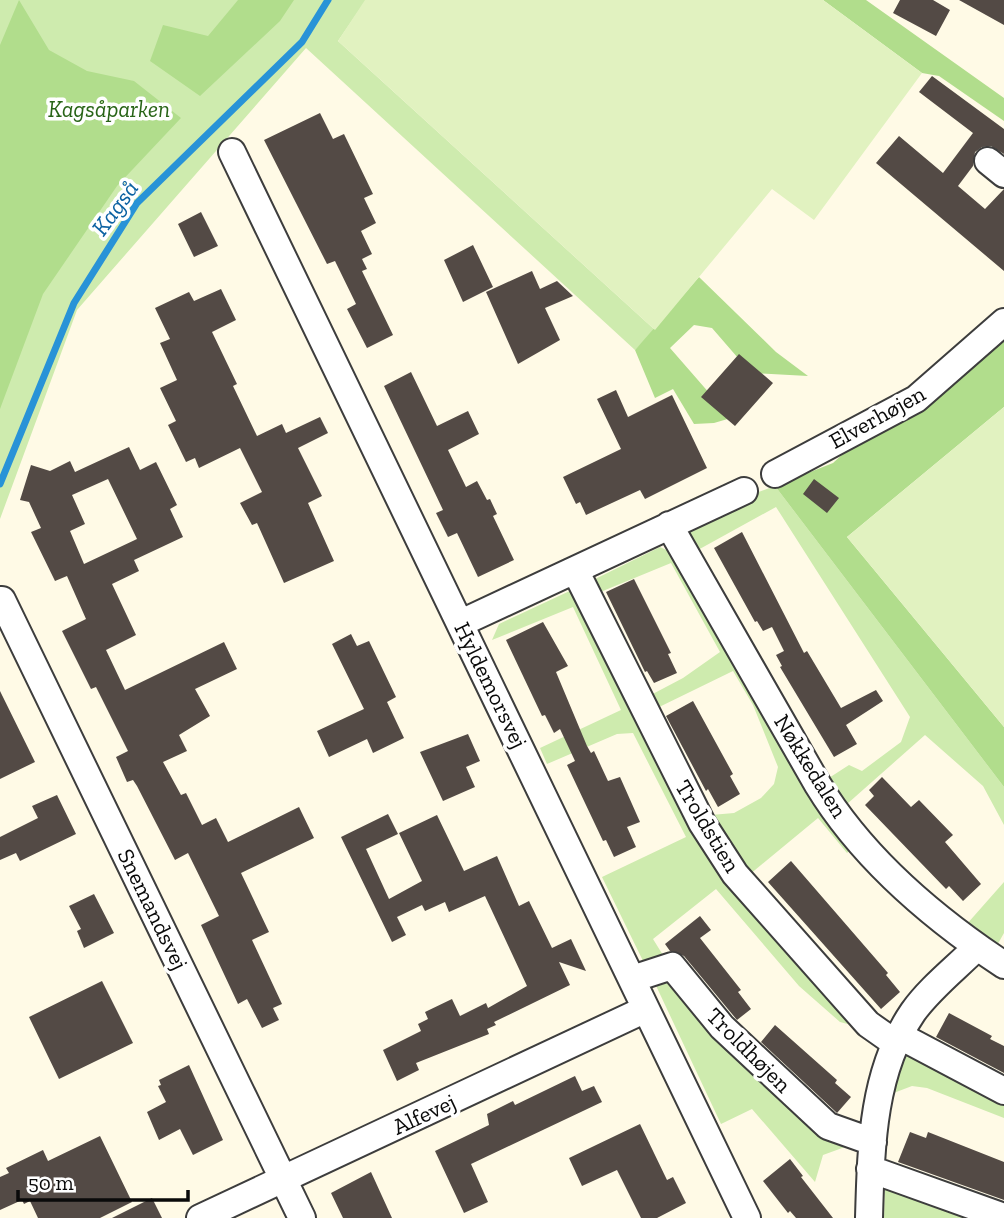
<svg xmlns="http://www.w3.org/2000/svg" width="1004" height="1218" font-family="'Zilla Slab',serif">
<style>
.green{fill:#ceebae}
.forest{fill:#b1dd8c}
.pitch{fill:#e1f2c0}
.lines{fill:none;stroke-linecap:round;stroke-linejoin:round}
.stream{stroke:#2893d7;stroke-width:7}
.building{fill:#534a45;fill-rule:evenodd}
.minor-casing{stroke:#3d3d3d;stroke-width:30}
.minor{stroke:#fff;stroke-width:26}
.labels{text-anchor:middle;stroke-width:7;stroke-linejoin:round;paint-order:stroke}
.park-label{font-size:23px;font-style:italic;fill:#286417;stroke:#fff}
.street-label{font-size:23px;fill:#0a0a0a;stroke:#fff}
.water-label{font-size:24px;font-style:italic;fill:#0c62a2;stroke:#fff}
</style>
<rect width="100%" height="100%" fill="#fffae6"/>
<path class="green" d="M0,0H366L338,41L655,330L635,350L306,48L77,310L0,519Z
M775,486L1004,787V825L983,786L925,735L838,812L818,785L849,765L862,771L901,742L910,717L776,507L687,556L669,525Z
M660,547L673,553L795,771L852,848L847,853L818,818L749,875L711,815L734,813L761,798L774,784L778,767L753,705L733,671L653,710L647,697L683,678L720,652L671,563L598,593L591,581Z
M574,589L629,705L859,1027L840,1022L799,986L716,889L653,939L666,960L645,965L602,877L686,837L633,733L617,734L547,764L540,748L621,710L573,607L492,640L499,624Z
M1004,882V933L991,956L959,933Z
M672,974L856,1143L823,1155L815,1182L752,1109L721,1124L651,975Z
M908,1047L1004,1098V1118L927,1088L912,1086L891,1094Z
M885,1175L995,1218H884Z"/>
<path class="forest" d="M19,0L49,50L87,71L134,81L181,118L117,186L43,294L0,409V45Z
M238,0H294L280,21L200,96L150,61L163,25L208,36Z
M823,0H866L1004,98V121L939,76L922,73Z
M699,277L776,352L808,376L751,373L712,328L694,325L670,348L731,418L714,423L694,424L673,389L655,398L635,350Z
M1004,319V407L847,537L1004,727V787L775,486L833,463L883,417Z"/>
<path class="pitch" d="M365,0H823L922,73L814,220L772,189L655,330L338,41Z
M1004,407V727L847,537Z"/>
<g class="lines">
<path class="stream" d="M0,484L74,303L137,203L302,42L328,0"/>
</g>
<path class="building" d="M900,0H933L950,10L936,36L893,13Z
M959,0H1004V25Z
M932,76L1004,129V154L991,146L982,147L975,152L973,166L958,186L985,209L1004,189V271L876,163L899,136L943,173L973,133L919,92Z
M320,113L333,139L344,134L373,194L364,198L376,223L361,231L372,254L362,259L367,269L362,271L393,335L367,348L347,309L356,304L335,261L327,264L264,140Z
M201,212L218,246L194,257L178,224Z
M473,245L493,287L463,302L444,260Z
M532,271L540,289L557,281L573,296L545,308L560,340L518,364L486,292Z
M221,289L236,320L212,332L237,384L233,386L257,436L282,424L286,433L320,417L328,433L298,448L322,496L308,503L334,561L284,583L257,523L252,525L240,503L262,492L240,448L199,468L195,458L186,462L168,425L176,421L160,388L177,380L160,343L170,339L155,308L189,292L194,301Z
M739,354L773,383L735,426L701,397Z
M411,372L437,426L468,411L479,434L448,450L466,487L477,481L487,500L490,499L497,514L493,516L514,560L478,577L457,533L448,537L436,513L443,510L384,386Z
M616,390L628,417L672,395L707,468L645,499L640,490L586,515L580,502L576,504L563,477L621,449L597,399Z
M129,447L140,470L156,462L177,505L170,509L183,537L134,560L139,571L112,584L136,635L106,650L125,690L224,642L237,669L195,689L210,716L179,735L187,751L163,762L181,795L186,793L202,825L216,818L228,842L299,807L314,838L241,873L269,932L252,940L282,1004L273,1008L279,1020L262,1028L247,999L238,1004L201,925L219,916L188,853L175,860L137,786L133,780L127,782L116,757L128,751L96,687L91,689L62,631L86,619L67,576L55,581L31,532L41,528L29,502L20,500L31,465L50,471L70,461L75,472ZM108,479L137,539L84,564L70,531L85,524L72,495Z
M814,479L839,498L827,513L803,494Z
M742,532L804,653L807,651L841,708L876,690L883,701L846,725L857,744L834,757L780,667L782,666L776,655L784,651L772,627L763,631L757,621L755,622L714,548Z
M634,579L671,653L668,654L677,673L654,683L647,671L645,672L606,592Z
M543,622L568,666L556,672L587,746L591,753L594,751L608,781L620,777L640,822L627,827L636,847L614,857L606,840L603,841L567,765L575,761L560,729L554,733L545,715L542,716L506,640Z
M351,634L357,646L369,641L396,697L387,702L404,738L373,753L367,739L329,757L317,731L364,709L332,644Z
M0,691L35,762L0,779Z
M693,701L733,774L730,776L740,794L718,807L708,789L706,791L666,716Z
M468,734L480,761L466,767L475,787L443,801L420,752Z
M882,777L911,807L919,800L953,835L945,842L981,884L963,901L949,886L946,889L865,805L874,796L869,790Z
M57,795L76,834L20,861L16,853L0,860V837L38,818L32,806Z
M388,814L398,834L366,849L389,899L422,881L399,833L437,815L464,871L497,856L519,906L529,901L552,948L571,939L586,971L559,962L570,985L494,1022L496,1025L487,1029L489,1034L416,1063L419,1070L397,1081L383,1050L421,1031L418,1024L428,1019L425,1012L452,999L460,1016L486,1003L488,1008L527,986L485,896L449,912L445,902L425,911L422,905L397,917L406,935L392,942L341,837Z
M791,861L888,973L886,975L900,992L881,1009L768,882Z
M94,894L114,933L84,948L77,931L81,929L69,906Z
M700,916L711,930L700,938L741,990L738,992L751,1009L737,1020L684,956L670,951L665,944Z
M102,981L133,1043L59,1079L29,1017Z
M949,1013L992,1036L990,1039L1004,1046V1073L936,1037Z
M775,1025L837,1080L835,1083L851,1097L837,1113L761,1042Z
M189,1065L223,1140L193,1155L180,1129L159,1140L147,1112L166,1102L158,1086L161,1085L159,1080Z
M575,1076L582,1091L594,1086L602,1102L471,1164L488,1202L464,1213L435,1151L489,1125L487,1114L513,1101L515,1105Z
M640,1124L667,1180L673,1177L686,1203L657,1218H641L617,1170L582,1186L569,1158Z
M910,1132L926,1138L928,1132L1004,1162V1200L898,1162Z
M100,1136L132,1202L100,1218H38L30,1201L24,1204L22,1200L0,1210V1177L9,1173L6,1168L43,1150L48,1161Z
M790,1159L803,1176L801,1177L833,1218H796L790,1211L788,1213L763,1181Z
M371,1172L392,1218H343L331,1193Z
M152,1198L162,1218H112Z"/>
<g class="lines">
<defs>
<path id="minor" d="M232,152L747,1218
M988,161L1004,174
M775,474L916,399L1004,322
M669,525L818,785C863,859 933,918 1004,965
M575,570L702,823L735,874L868,1024L895,1043
M2,600L302,1218
M461,623L744,491
M632,979L672,966L722,1027L828,1126L873,1142
M900,1036L1004,1091
M870,1169L1004,1217
M200,1218L646,1009
M869,1218C871,1148 872,1072 913,1012C930,988 956,968 977,947"/>
</defs>
<use href="#minor" class="minor-casing"/>
<use href="#minor" class="minor"/>
</g>
<g class="labels">
<g class="park-label">
<text x="109" y="117">Kagsåparken</text>
</g>
<g class="street-label">
<text transform="translate(877 417) rotate(-29)" y="8">Elverhøjen</text>
<text transform="translate(491 685) rotate(64)" y="8">Hyldemorsvej</text>
<text transform="translate(811 766) rotate(58)" y="8">Nøkkedalen</text>
<text transform="translate(708 826) rotate(59)" y="8">Troldstien</text>
<text transform="translate(153 909) rotate(64)" y="8">Snemandsvej</text>
<text transform="translate(749 1050) rotate(45)" y="8">Troldhøjen</text>
<text transform="translate(424 1114) rotate(-25)" y="8">Alfevej</text>
</g>
<g class="water-label">
<text transform="translate(115 208) rotate(-54)" y="8">Kagså</text>
</g>
</g>
<path d="M18 1190v10h170v-10" fill="none" stroke="#0a0a0a" stroke-width="3.5"/>
<text x="28" y="1190" font-size="21" fill="#0a0a0a" stroke="#ffffff" stroke-width="5" paint-order="stroke">50 m</text>
</svg>
